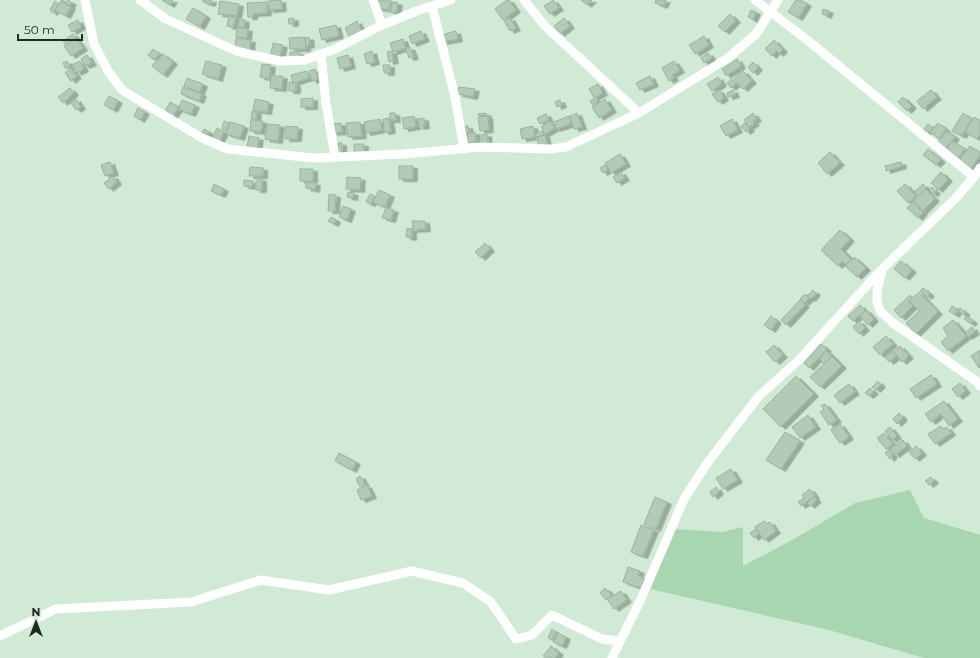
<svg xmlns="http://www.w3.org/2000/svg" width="980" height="658" font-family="Montserrat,sans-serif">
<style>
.green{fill:#a8d6b0}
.building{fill:#b2cab6;stroke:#9bb39f;filter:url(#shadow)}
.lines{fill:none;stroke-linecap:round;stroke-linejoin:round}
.minor{stroke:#fff;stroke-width:9}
</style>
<defs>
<filter id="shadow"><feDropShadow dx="4.5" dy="2.5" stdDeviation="0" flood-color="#0004"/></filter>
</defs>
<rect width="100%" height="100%" fill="#d1ead5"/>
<path class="green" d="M910,490L924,518L980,535V658H924L829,630L650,589L674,529L722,532L743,527V566L792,540L855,503Z"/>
<path class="building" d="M62,0L66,2L68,0L72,3L70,6L61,1Z
M162,0H173L170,5Z
M203,0H212L211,4L203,2Z
M281,0L282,9L269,10L268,1Z
M378,0H391L389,10L377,8Z
M507,0H509L516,10L503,20L495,9Z
M553,0L559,8L550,14L544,6Z
M581,0H592L587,5Z
M656,0H666L663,6L655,3Z
M796,0H801L807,4L798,18L788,12Z
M55,1L59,4L53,13L50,10Z
M61,1L71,7L66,16L55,10Z
M220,1L239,4L237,16L218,14Z
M267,2V13L253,14V17H248L247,3Z
M392,2L398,3L396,13L390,12Z
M193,8L206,16L200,27L186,19Z
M823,9L829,11L827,16L822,14Z
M751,10L756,12L753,20L748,17Z
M730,14L736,20L725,32L718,26Z
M229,16L236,17L234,27L227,26Z
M294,18V24H289L288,19Z
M510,18L516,28L510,31L504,21Z
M564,18L570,26L560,34L554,26Z
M239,19L245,20L244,28L238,27Z
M78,20L81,27L72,32L68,25Z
M357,21L362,32L350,38L345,28Z
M336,25L339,36L322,40L319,29Z
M237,27L248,29L247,38L236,37Z
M421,31L425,39L412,44L409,36Z
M456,31L458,39L443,42L441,35Z
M73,34L76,37L66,45L63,41Z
M704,36L709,45L695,54L689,45Z
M305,37L306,49H290L289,38Z
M309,37L310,45L306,46L305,38Z
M76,38L83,48L71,56L64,46Z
M236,38L251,40L250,51L235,49Z
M403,39L406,48L393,52L390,43Z
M774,40L783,50L779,54L776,51L772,56L765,49Z
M273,43L283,45L279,60L270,58Z
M410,47L414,57L409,58L406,49Z
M153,49L160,54L154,60L148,55Z
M372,51L375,62L367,64L364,54Z
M392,51L394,61L389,62L387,52Z
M290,52H299V58H290Z
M708,53L712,58L704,63L701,58Z
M163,54L173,62L163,75L152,66Z
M87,55L92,63L85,66L81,59Z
M348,55L351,66L340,69L337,58Z
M737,59L741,66L726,76L722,69Z
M67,61L70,67L66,69L63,63Z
M80,61L84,69L77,73L72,65Z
M206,61L222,65L218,79L202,74Z
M674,61L680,70L672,75L674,78L669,81L662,68Z
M753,62L758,68L753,73L748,67Z
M262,64L271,65L269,79L260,77Z
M383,65H390V73H384Z
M71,68L77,76L71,81L65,73Z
M315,69L318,79L312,81L309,71Z
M307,71L309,78L293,83L291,75Z
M743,71L752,81L743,89L734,79Z
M271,76H283L282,89L270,88Z
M650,76L654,84L640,90L636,83Z
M718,77L722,84L712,91L707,84Z
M187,78L203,84L200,92L184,86Z
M732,79L736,84L731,88L727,83Z
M289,82H293V84H296V91H289Z
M598,84L603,93L594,98L589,89Z
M183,87L202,94L199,101L181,94Z
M459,87L475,89L473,97L458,94Z
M70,88L74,93L63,103L58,97Z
M719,90L724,98L718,102L712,94Z
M733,90L735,95L728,97L727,93Z
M931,90L937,97L923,109L917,101Z
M109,96L118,101L113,110L104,105Z
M903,97L912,106L907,111L898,102Z
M313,98V107H301V99Z
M595,98L598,101L593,105L590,101Z
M76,99L81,107L76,110L71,103Z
M255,99L269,102L267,112L253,110Z
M605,99L612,110L599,118L592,107Z
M182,100L195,105L191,114L178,109Z
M560,100L562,105L557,107L555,102Z
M170,102L179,107L172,118L164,113Z
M138,108L145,112L140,120L134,116Z
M252,111L257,112L256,120L251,119Z
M390,113H395L396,120H390Z
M486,113L487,115L479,116L478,114Z
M577,113L582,127L574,129L570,116Z
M753,113L757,119L753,121L755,123L749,127L744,120Z
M963,113L972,119L962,136L952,131Z
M546,114L549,120L540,124L537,118Z
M414,116L416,127L404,129L402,118Z
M488,116L489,130L480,131L478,117Z
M569,116L571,124L556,129L554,122Z
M974,117L980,121V134L977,139L965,132Z
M389,118L391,131L384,132L383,119Z
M424,118L425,126L419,127L418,119Z
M380,119L382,130L366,133L364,122Z
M732,119L738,130L726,136L720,126Z
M251,120L263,121L261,132L250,131Z
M224,121L229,123L227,131L222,129Z
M550,121L555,128L545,134L541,127Z
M230,122L244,126L240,138L226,134Z
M360,122L362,136L348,137L346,123Z
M341,123L342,132L333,133L332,124Z
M745,123L750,129L746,132L741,126Z
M938,123L946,129L939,139L930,132Z
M267,124L280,125L278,141L265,139Z
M928,124L933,128L929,132L927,131L926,132L923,130Z
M286,126L298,127L297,139H285Z
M468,126L469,132L463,133L461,127Z
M533,126L535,137L522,139L520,129Z
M217,128L224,132L219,142L212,139Z
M204,129L209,132L208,135L202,133Z
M543,131L544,135L536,137V133Z
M947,131L955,137L944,151L936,145Z
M475,132L476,141L469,143L467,134Z
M487,134L488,143H482L481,135Z
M545,135L548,147L539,149L537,137Z
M249,136L259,138L257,149L247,147Z
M952,141L965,149L957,160L945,152Z
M338,143H342V153L337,152Z
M354,144H364V153H354Z
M970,146L980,153V155L970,170L958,162Z
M928,149L941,160L936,165L923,155Z
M830,152L840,163L827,174L818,163Z
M620,154L626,164L611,173L605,163Z
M110,162L114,173L105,176L101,165Z
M901,162L902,166L886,171L885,166Z
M605,165L608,170L603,173L600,168Z
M399,166H413V179H399Z
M250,167L263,168V176H249Z
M300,169H313V181H300Z
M621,172L625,178L617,183L613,177Z
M941,172L948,179L938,190L931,183Z
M113,176L117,182L109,189L104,183Z
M347,177L361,178L360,190L346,189Z
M256,178L262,179V190H256Z
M244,180L253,181L252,187L244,186Z
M306,182L316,183L315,190L306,188Z
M214,184L224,189L221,195L211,191Z
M905,184L916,196L908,203L897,191Z
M923,184L926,188L918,196L914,192Z
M932,187L936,192L933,194L929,190Z
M926,189L935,199L923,211L913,200Z
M379,190L390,195L385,207L373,202Z
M348,192L354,193L353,198L347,197Z
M329,194L336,195L335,211H328Z
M370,194L375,196L371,204L366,202Z
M912,202L923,212L918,218L907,208Z
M343,206L351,209L347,220L339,217Z
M386,208L394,210L391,220L382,218Z
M331,217L336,220L334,224L328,221Z
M412,221H425L426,229L413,230Z
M407,228L412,229V238L406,237Z
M840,230L850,239L841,249L851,259L846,265L842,261L838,266L821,250Z
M485,243L490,249L481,258L475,252Z
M854,257L866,268L857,277L845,266Z
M901,261L912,270L905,278L894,269Z
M923,288L930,294L927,297L920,291Z
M813,290L816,293L811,299L807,296Z
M919,292L938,312L916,334L906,323L919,311L909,301Z
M805,294L809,298L805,303L800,299Z
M910,295L912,298L908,302L913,306L901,318L894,310Z
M800,300L805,305L786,325L781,320Z
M860,305L865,311L853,321L848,316Z
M952,306L958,310L955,315L949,311Z
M960,308L966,313L964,315L958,311Z
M866,310L874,319L868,325L860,316Z
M771,316L777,321L771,330L764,325Z
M966,316L973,321L971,324L964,319Z
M953,320L967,336L948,351L941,342L948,336L943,328Z
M859,321L865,328L859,334L853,327Z
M972,327L975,332L968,337L965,333Z
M886,336L893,344L880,355L873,347Z
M821,344L827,349L809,368L804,363Z
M774,345L783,355L775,362L766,352Z
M900,346L909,356L902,362L894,352Z
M980,350V367L979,368L971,356Z
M827,351L832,356L824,364L819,359Z
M893,351L897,356L889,362L885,357Z
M832,356L842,366L820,387L810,377Z
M931,375L937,384L916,398L910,389Z
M796,376L814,394L781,427L763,409Z
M878,381L881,385L876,390L872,387Z
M960,383L966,391L958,397L952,389Z
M849,384L855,392L840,403L834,395Z
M870,388L874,392L869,396L865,393Z
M944,401L958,419L949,426L941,414L931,422L925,414Z
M825,404L837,420L829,425L820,412L824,409L821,406Z
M899,413L903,418L897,424L893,419Z
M808,415L816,427L800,438L792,427Z
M840,424L849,437L840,443L831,430Z
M941,426L943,429L947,427L951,433L935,444L928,434Z
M890,427L897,436L892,440L885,431Z
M785,432L800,441L781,469L766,460Z
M884,433L893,444L886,449L877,438Z
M903,440L907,446L895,455L890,449Z
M916,446L922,453L915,459L909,452Z
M888,450L893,455L890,459L885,453Z
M339,453L356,462L352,470L335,461Z
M731,469L738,480L723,489L716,478Z
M360,476L365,484L360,487L356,479Z
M931,477L934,481L929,485L925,481Z
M367,485L372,496L361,500L357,490Z
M716,487L719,492L713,497L710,492Z
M810,489L815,496L801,506L798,502L804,498L802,495Z
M655,497L667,502L656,529L644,524Z
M814,497L817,500L810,506L807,503Z
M764,521L766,524L770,522L776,531L764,540L755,527Z
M641,525L654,530L643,556L631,552Z
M756,529L759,534L754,538L750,533Z
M628,567L640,571L638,576L644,578L641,588L623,582Z
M605,588L612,595L606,600L600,593Z
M621,591L627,600L614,609L607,599Z
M552,629L556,632L552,640L548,638Z
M558,633L566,637L562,646L553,642Z
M551,646L559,653L555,658H547L543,656Z"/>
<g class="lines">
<path class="minor" d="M85,0L94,44L108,71L122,90L202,138L228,149L314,158L404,154L480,147L551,149L566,147L639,113L728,58L756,34L778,0
M140,0L166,19L236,51L280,61L305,60L335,49L382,25L419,10L451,0
M373,0L382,25
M524,0L544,25L639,113
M755,0L806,39L974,177
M432,6L455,97L464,149
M321,55L326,103L335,157
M882,270L877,291V301L880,311L893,323L976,381L980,386
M0,636L56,609L191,602L261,580L329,590L412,571L463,583L491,602L516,639L532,635L552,615L602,639L620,641
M612,658L641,599L684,499L708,462L759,396L798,361L882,269L954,200L974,177L980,168"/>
</g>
<g transform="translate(36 622)" stroke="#d1ead5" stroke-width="3" paint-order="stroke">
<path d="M0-3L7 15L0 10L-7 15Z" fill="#1f2821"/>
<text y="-6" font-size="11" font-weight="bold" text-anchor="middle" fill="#1f2821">N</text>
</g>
<path d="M18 34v6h64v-6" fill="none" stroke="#1f2821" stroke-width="2"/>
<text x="24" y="34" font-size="12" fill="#1f2821" stroke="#d1ead5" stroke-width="3" paint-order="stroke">50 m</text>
</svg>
